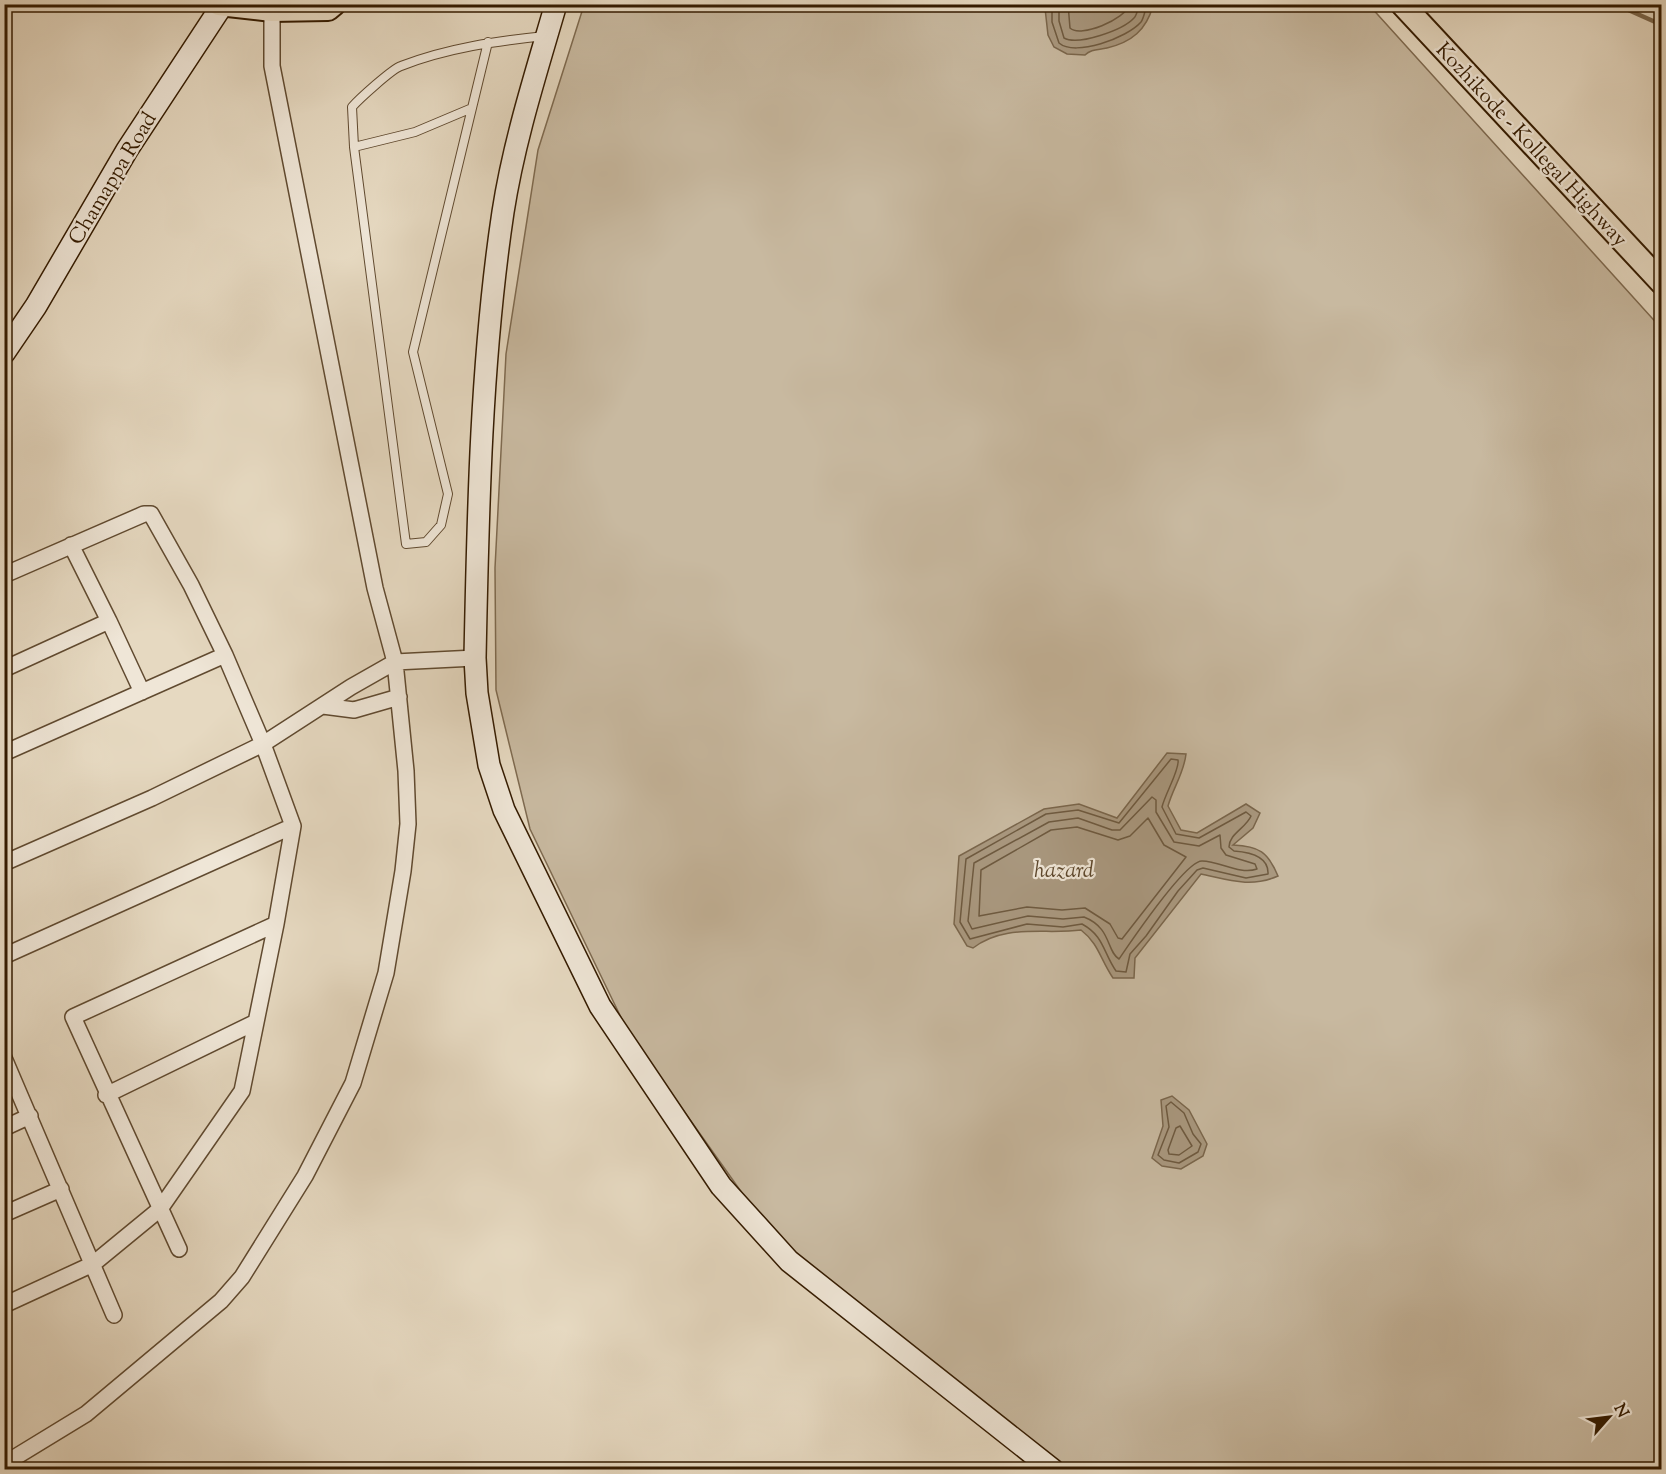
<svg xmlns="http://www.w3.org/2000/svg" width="1666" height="1474" font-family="'Sorts Mill Goudy',serif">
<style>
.green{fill:#c8b9a0;stroke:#7e6a50;stroke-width:1.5}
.water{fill:#a9987f;stroke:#7a664c;stroke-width:1.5}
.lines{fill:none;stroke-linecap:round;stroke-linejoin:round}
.shore{stroke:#6e5a40;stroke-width:1.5}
.stream{stroke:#7a664c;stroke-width:4.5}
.lane-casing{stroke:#604a30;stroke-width:10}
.street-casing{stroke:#604a30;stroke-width:18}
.secondary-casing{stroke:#341b00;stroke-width:24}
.primary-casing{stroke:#341b00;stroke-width:26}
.lane{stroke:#efe6d7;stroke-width:8}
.street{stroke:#efe6d7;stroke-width:15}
.secondary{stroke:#efe6d7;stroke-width:21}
.primary{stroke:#e6d9c1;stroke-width:22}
.labels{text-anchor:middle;stroke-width:4.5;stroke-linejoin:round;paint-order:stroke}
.street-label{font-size:21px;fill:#341b00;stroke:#efe6d7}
.water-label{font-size:22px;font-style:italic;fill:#5d472c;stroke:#efe6d7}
</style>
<rect width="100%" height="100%" fill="#e6d9c1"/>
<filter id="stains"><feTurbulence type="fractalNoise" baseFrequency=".00333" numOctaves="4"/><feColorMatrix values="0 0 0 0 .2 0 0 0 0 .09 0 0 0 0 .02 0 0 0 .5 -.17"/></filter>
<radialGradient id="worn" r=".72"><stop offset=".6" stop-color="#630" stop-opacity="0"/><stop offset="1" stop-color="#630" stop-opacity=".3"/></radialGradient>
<path class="green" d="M584,5H1369L1661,328V1469H1068L881,1329L779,1245L629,1034L530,829L496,690L495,568L506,354L538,150Z"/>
<path class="water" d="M1048,5L1152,4L1153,6C1146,30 1132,42 1107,48C1098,50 1091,49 1085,55L1067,54L1054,47L1048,35L1045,8Z
M1167,753L1186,754C1184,773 1173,788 1168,806L1181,830L1197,833L1246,804L1260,813L1253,828L1233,845C1259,846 1268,852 1278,876C1251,888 1229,880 1201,874L1135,958L1134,978H1113C1100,959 1099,944 1081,930C1045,935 1005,923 973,948L967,946L954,924L959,856L1044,809L1079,804L1117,818Z
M1172,1096L1189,1110L1207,1144L1203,1156L1181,1169L1162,1166L1152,1158L1163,1126L1161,1100Z"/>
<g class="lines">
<path class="shore" d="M1052,4V22L1059,43C1075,57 1127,38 1141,22C1144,18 1145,10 1147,4
M1059,4V21L1064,38C1078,46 1123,30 1134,18C1137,15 1138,9 1139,4
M1068,4L1070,28C1080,38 1125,20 1130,4
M1171,759L1178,760C1180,769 1165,794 1162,807L1176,834L1199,838L1246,812L1251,816C1246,828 1229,834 1229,847L1234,851C1248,852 1269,856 1268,874L1246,878L1203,868L1197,870L1178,891L1146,936L1130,954L1126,972L1116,971C1103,952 1104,936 1082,924L1063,927L1027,924L970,939L960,922L966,859L1046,814L1078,810L1119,823Z
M1152,797L1156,800V812L1174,842L1199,846L1220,835L1221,848L1226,855L1255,864L1257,869C1239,875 1220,861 1202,861C1185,861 1130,943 1119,959C1106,951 1112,928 1084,917L1063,919L1028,916L972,929L968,921L974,863L1049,822L1078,818L1112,830H1120Z
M1148,818L1164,845L1186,857L1122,939L1118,938L1110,924L1085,908L1062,910L1027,907L979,916L981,870L1051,830L1077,827L1118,840L1130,836Z
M1171,1102L1184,1113L1193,1134L1201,1144L1198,1152L1179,1163L1164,1160L1158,1155L1169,1127L1166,1106Z
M1180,1126L1192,1146L1179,1155L1169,1154L1168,1150L1176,1128Z"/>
<path class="stream" d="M1615,4L1662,25"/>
<defs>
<path id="lane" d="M472,108L413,352L448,494L441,525L426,542L406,544L354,147L352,107C359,99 392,69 401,66C447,48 497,41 545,36
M354,147L415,132L472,108L488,42"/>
<path id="street" d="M71,545L109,621
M4,575L144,514H151L191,585L225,655L263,744L293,826L276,924L242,1091L160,1209L93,1264L4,1305
M4,669L109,621L142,692
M323,706L354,710L399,697
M4,753L225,655
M4,863L152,798L263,744L351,687L395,662L475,658
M4,956L293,826
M4,1058L114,1315
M106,1095L256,1022
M4,1128L30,1116
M4,1214L61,1189
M179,1249L73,1017L276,924
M4,1464L86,1414L221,1301L242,1277L305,1176L353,1083L386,973L403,871L408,824L406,771L395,662L375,588L272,66V4"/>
<path id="secondary" d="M556,4C536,73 514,141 503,212C481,359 478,509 475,658L477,693L489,765L504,810L600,1006L721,1186L789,1261L1053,1470
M4,353L36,306L127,150L223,4"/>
<path id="primary" d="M219,4L272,10L328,9L334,4
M1402,4L1662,283"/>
</defs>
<use href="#lane" class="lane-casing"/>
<use href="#street" class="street-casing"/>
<use href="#secondary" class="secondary-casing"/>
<use href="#primary" class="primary-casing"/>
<use href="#lane" class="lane"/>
<use href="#street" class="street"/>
<use href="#secondary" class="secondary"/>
<use href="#primary" class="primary"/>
</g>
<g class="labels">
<g class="street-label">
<text transform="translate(1532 144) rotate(47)" y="7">Kozhikode - Kollegal Highway</text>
<text transform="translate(112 178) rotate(-59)" y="7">Chamappa Road</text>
</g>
<g class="water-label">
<text x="1064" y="877">hazard</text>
</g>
</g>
<rect width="1666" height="1474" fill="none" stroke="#e6d9c1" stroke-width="24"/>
<rect x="6" y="6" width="1654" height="1462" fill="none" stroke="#341b00" stroke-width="3"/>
<rect x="12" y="12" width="1642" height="1450" fill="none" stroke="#341b00" stroke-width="1.5"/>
<g transform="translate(1609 1417) rotate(62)" stroke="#efe6d7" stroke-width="4.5" paint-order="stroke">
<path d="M0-4.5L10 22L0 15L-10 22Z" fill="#341b00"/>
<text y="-9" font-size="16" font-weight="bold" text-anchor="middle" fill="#341b00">N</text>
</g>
<rect width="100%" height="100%" filter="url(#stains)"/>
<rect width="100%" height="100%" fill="url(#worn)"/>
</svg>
